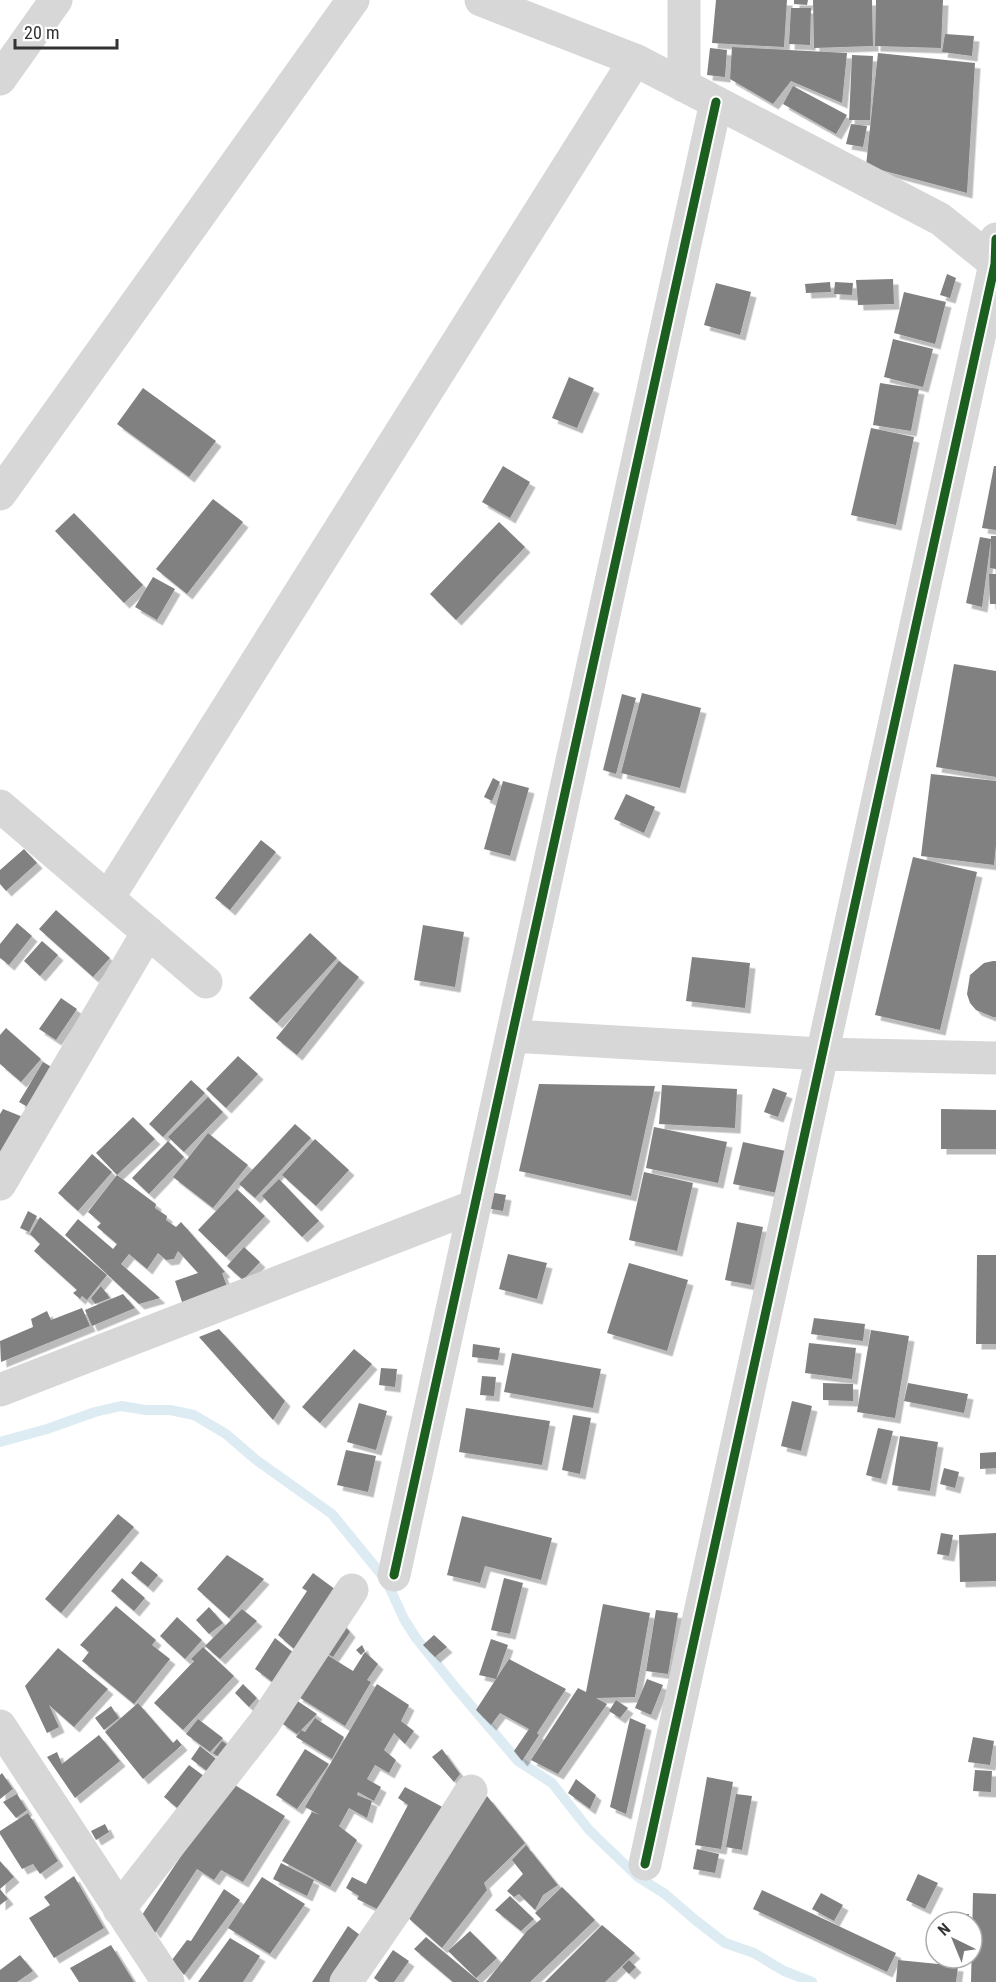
<svg xmlns="http://www.w3.org/2000/svg" width="996" height="1982" font-family="'Roboto Condensed',sans-serif">
<style>
.lines{fill:none;stroke-linecap:round;stroke-linejoin:round}
.stream{stroke:#ddebf3;stroke-width:10}
.building{fill:#818181;filter:url(#shadow)}
.street{stroke:#d7d7d7;stroke-width:33}
.cycleway-casing{stroke:#fff;stroke-width:13}
.cycleway{stroke:#1b5e20;stroke-width:9}
</style>
<defs>
<filter id="shadow"><feDropShadow dx="5.5" dy="5.5" stdDeviation="0" flood-color="#0004"/></filter>
</defs>
<rect width="100%" height="100%" fill="#fff"/>
<g class="lines">
<path class="stream" d="M0,1442L47,1429L95,1412L121,1406L146,1410H170L194,1415L226,1434L255,1459L332,1514L386,1580L404,1619L416,1638L456,1688L518,1761L552,1783L589,1830L638,1877L665,1894L694,1919L725,1943L754,1953L784,1971L812,1982"/>
</g>
<path class="building" d="M716,0H787L784,47L712,43Z
M794,0H808L807,5L794,4Z
M813,0H872L873,46L814,48Z
M876,0H943L941,48L875,46Z
M791,8H811L810,45L789,44Z
M945,34L974,36L972,56L942,52Z
M732,47L847,53L842,103L791,81L773,104L730,79Z
M710,48L727,50L725,77L707,75Z
M878,53L975,63L967,193L866,166Z
M852,55L873,56L870,120H849Z
M793,86L847,115L836,134L783,104Z
M851,124L867,126L863,147L846,144Z
M947,274L956,278L950,298L940,295Z
M893,279L894,304L858,305L856,280Z
M830,282L831,292L806,293L805,284Z
M835,282L853,283L852,295L834,294Z
M716,283L751,292L740,335L704,325Z
M904,292L946,302L935,344L894,333Z
M893,339L933,349L923,387L884,377Z
M569,377L594,388L577,428L552,418Z
M880,383L919,389L911,431L873,425Z
M143,388L216,441L189,477L117,424Z
M871,428L914,437L896,525L851,515Z
M503,466L530,482L510,518L482,502Z
M994,466H996V530L982,528Z
M213,499L243,522L187,594L156,569Z
M74,513L143,585L124,603L55,531Z
M499,522L525,547L456,620L430,594Z
M991,536H996V569L990,568Z
M980,537L991,539L982,607L966,603Z
M989,574H996V604H990Z
M153,577L175,589L157,620L135,607Z
M954,664L996,671V777L936,767Z
M642,693L701,708L680,788L621,773Z
M622,694L636,698L616,774L603,770Z
M931,774L996,781V845L994,865L921,856Z
M493,778L500,782L492,801L484,797Z
M503,781L529,788L510,856L484,849Z
M626,794L655,807L644,833L614,819Z
M261,840L276,852L230,910L215,898Z
M24,849L37,863L6,891L0,884V870Z
M913,857L977,872L940,1030L875,1015Z
M56,910L110,958L93,977L39,929Z
M17,923L32,936L9,965L0,958V944Z
M423,925L464,932L455,987L414,980Z
M310,933L337,958L277,1023L249,998Z
M42,941L58,955L40,976L24,961Z
M692,957L750,963L745,1008L686,1001Z
M339,961L359,977L297,1055L276,1038Z
M993,961H996V1017H993L976,1010L970,1003L967,994L970,975L984,963Z
M61,998L77,1009L56,1040L39,1029Z
M6,1028L41,1059L21,1082L0,1064V1035Z
M238,1056L258,1074L226,1108L206,1089Z
M43,1062L55,1069L31,1109L19,1102Z
M191,1080L205,1093L163,1137L149,1124Z
M539,1084L655,1086L631,1196L519,1171Z
M662,1085L737,1089L735,1128L659,1124Z
M773,1088L787,1093L778,1117L764,1112Z
M208,1097L223,1112L184,1152L168,1137Z
M3,1109L23,1117L0,1163V1114Z
M941,1109L996,1110V1149H941Z
M133,1117L155,1139L117,1175L96,1153Z
M295,1124L311,1138L255,1198L239,1184Z
M654,1127L727,1142L718,1183L646,1168Z
M208,1133L248,1165L213,1208L173,1177Z
M315,1139L349,1170L316,1206L282,1175Z
M168,1141L184,1157L149,1194L132,1178Z
M743,1142L786,1151L777,1193L733,1184Z
M92,1154L112,1172L78,1211L58,1193Z
M644,1172L693,1183L677,1251L629,1240Z
M117,1175L156,1204L155,1208L167,1216L166,1220L176,1227L181,1222L225,1272L222,1273L228,1289L183,1305L175,1281L198,1273L178,1251L174,1259L166,1260L158,1253L147,1269L129,1254L121,1264L160,1298L139,1304L65,1235L78,1219L113,1249L117,1244L97,1227L101,1223L88,1212Z
M279,1179L319,1221L302,1237L262,1196Z
M237,1189L265,1216L226,1257L198,1230Z
M489,1192L506,1195L503,1211L486,1208Z
M28,1211L37,1216L29,1232L20,1228Z
M40,1217L107,1275L87,1300L82,1296L80,1299L73,1293L77,1290L34,1251L40,1244L30,1234Z
M737,1222L763,1227L751,1285L725,1280Z
M244,1247L260,1262L243,1280L227,1266Z
M508,1254L547,1263L537,1299L499,1289Z
M977,1255H996V1344H976Z
M629,1263L688,1280L667,1351L607,1333Z
M101,1286L110,1298L95,1304L91,1298Z
M123,1294L135,1308L92,1326L85,1310Z
M82,1308L90,1326L1,1362L0,1341L33,1327L31,1319L47,1311L51,1320Z
M814,1318L865,1324L863,1341L811,1334Z
M219,1329L285,1401L273,1420L199,1337Z
M871,1330L909,1336L895,1418L857,1412Z
M809,1343L856,1348L852,1379L805,1373Z
M473,1344L500,1348L498,1360L472,1357Z
M354,1349L372,1364L320,1423L302,1407Z
M512,1353L601,1369L593,1408L504,1392Z
M381,1368L397,1369L395,1387L379,1385Z
M482,1376L496,1377L494,1396L480,1395Z
M823,1383L853,1384V1401L823,1400Z
M908,1383L968,1394L964,1413L904,1401Z
M792,1401L812,1406L801,1451L781,1446Z
M359,1403L387,1411L376,1450L347,1442Z
M466,1408L550,1421L542,1465L459,1452Z
M573,1415L591,1418L580,1474L562,1470Z
M878,1428L893,1431L881,1479L866,1475Z
M900,1436L938,1442L930,1491L892,1485Z
M346,1450L376,1456L368,1492L337,1485Z
M996,1452V1468L980,1469V1453Z
M944,1468L959,1472L955,1488L940,1484Z
M118,1514L134,1527L61,1613L45,1599Z
M462,1516L552,1538L541,1580L485,1566L480,1583L447,1575Z
M941,1533L953,1535L949,1556L937,1554Z
M996,1533V1581L960,1582L959,1535Z
M227,1555L264,1579L229,1618L197,1589Z
M141,1561L158,1575L148,1587L131,1573Z
M313,1573L343,1595L301,1655L278,1635L307,1591L302,1588Z
M122,1578L145,1598L134,1611L111,1591Z
M504,1578L523,1583L510,1634L491,1630Z
M603,1604L650,1613L635,1697L596,1698L607,1704L558,1774L531,1760L578,1688L586,1692Z
M116,1606L156,1640L152,1645L170,1659L134,1704L82,1661L89,1652L80,1645Z
M209,1607L223,1623L209,1634L196,1620Z
M242,1609L257,1621L220,1659L205,1646Z
M656,1610L678,1613L668,1674L646,1671Z
M177,1617L202,1640L185,1659L160,1636Z
M338,1618L350,1632L333,1657L318,1648Z
M434,1635L447,1647L435,1657L423,1645Z
M275,1638L299,1657L279,1687L255,1669Z
M491,1639L508,1645L496,1679L479,1675Z
M362,1645L365,1651L361,1655L356,1650Z
M203,1647L234,1676L183,1730L154,1703L194,1661L191,1659Z
M58,1648L108,1689L74,1727L49,1705L59,1727L47,1733L25,1686Z
M365,1652L378,1664L367,1680L371,1682L345,1726L297,1696L324,1653L353,1671Z
M509,1659L566,1689L537,1733L539,1735L522,1761L514,1751L529,1729L500,1713L491,1725L476,1710Z
M647,1679L663,1685L651,1715L635,1708Z
M243,1684L257,1698L249,1707L235,1693Z
M377,1684L409,1705L401,1721L414,1731L405,1744L394,1733L384,1750L396,1760L389,1773L375,1765L367,1779L381,1787L374,1801L358,1792L357,1795L372,1801L367,1818L349,1808L339,1826L357,1840L330,1887L282,1861L312,1812L320,1815L305,1807Z
M296,1700L317,1714L297,1734L280,1722Z
M616,1700L628,1708L620,1718L609,1711Z
M138,1703L173,1743L177,1739L182,1745L143,1779L105,1732Z
M111,1706L119,1718L104,1730L95,1718Z
M315,1718L344,1737L332,1759L296,1737L301,1730L305,1732Z
M630,1718L646,1725L626,1814L610,1807Z
M198,1719L223,1738L210,1752L186,1734Z
M99,1735L120,1761L75,1798L47,1757L57,1752L62,1764Z
M973,1737L994,1741L990,1765L968,1762Z
M222,1741L239,1753L229,1765L213,1753Z
M200,1746L225,1766L216,1778L191,1759Z
M305,1749L329,1764L297,1809L276,1795Z
M442,1749L460,1774L454,1782L432,1757Z
M189,1765L212,1782L187,1816L164,1797Z
M975,1770L992,1771L991,1792L973,1791Z
M2,1773L13,1789L0,1799V1775Z
M707,1777L733,1782L721,1849L695,1845Z
M576,1779L596,1795L590,1809L568,1793Z
M230,1782L285,1816L243,1882L221,1870L214,1880L197,1869L155,1933L142,1915Z
M405,1787L448,1810L381,1911L357,1899L359,1896L346,1888L352,1877L366,1884L408,1805L398,1798Z
M17,1794L27,1810L16,1818L3,1802Z
M736,1794L752,1796L742,1850L726,1847Z
M487,1796L525,1843L484,1883L487,1890L442,1948L406,1916Z
M28,1813L58,1861L40,1874L33,1864L22,1869L0,1834V1831Z
M105,1824L109,1832L96,1840L91,1831Z
M526,1845L558,1885L543,1895L535,1910L519,1894L514,1897L507,1891L523,1874L512,1860Z
M697,1849L719,1854L715,1873L693,1869Z
M0,1861L14,1877L0,1889L8,1899L0,1905Z
M281,1863L314,1880L307,1896L273,1879Z
M918,1874L938,1883L925,1909L906,1900Z
M74,1876L104,1928L54,1958L29,1918L50,1905L44,1897Z
M262,1877L305,1904L270,1954L228,1928Z
M562,1887L595,1920L530,1982H486L527,1931L541,1919L535,1913Z
M224,1889L240,1900L184,1975L172,1960L187,1940L191,1941Z
M762,1890L896,1953L887,1972L753,1909Z
M821,1893L843,1905L834,1921L812,1909Z
M973,1893L996,1894V1982H971Z
M510,1896L534,1919L521,1931L495,1910Z
M958,1914H969V1922H958Z
M602,1925L635,1953L605,1982H545Z
M348,1926L368,1941L338,1982H312Z
M470,1931L497,1958L476,1978L448,1951Z
M426,1937L480,1982H453L414,1949Z
M230,1938L260,1956L243,1982H198Z
M111,1945L134,1982H79L70,1968Z
M393,1950L409,1961L394,1982H379L374,1978Z
M20,1955L33,1971L17,1982H0V1970Z
M629,1960L636,1967L629,1974L622,1967Z
M898,1960L958,1966L956,1982H896Z"/>
<g class="lines">
<path class="street" d="M481,0L635,60L940,219L996,264
M684,0V86
M0,79L56,0
M0,494L353,0
M0,806L206,982
M108,898L635,60
M512,1036L822,1054L996,1058
M0,1184L148,932
M0,1390L475,1206
M394,1575L716,102
M0,1726L168,1982
M645,1864L995,264L996,239
M119,1909L265,1722L352,1590
M346,1982L395,1911L471,1791"/>
<defs>
<path id="cycleway" d="M394,1575L716,102
M645,1864L995,264L996,239"/>
</defs>
<use href="#cycleway" class="cycleway-casing"/>
<use href="#cycleway" class="cycleway"/>
</g>
<g transform="translate(954 1940) rotate(317)"><circle r="28" fill="#ffffff" stroke="#adadad" stroke-width="1.5"/>
<path d="M0-4.5L10 22L0 15L-10 22Z" fill="#7a7a7a"/>
<text y="-9" font-size="16" font-weight="bold" text-anchor="middle" fill="#333333">N</text>
</g>
<path d="M15 39v9h102v-9" fill="none" stroke="#333333" stroke-width="3"/>
<text x="24" y="39" font-size="18" fill="#333333" stroke="#ffffff" stroke-width="4.5" paint-order="stroke">20 m</text>
</svg>
